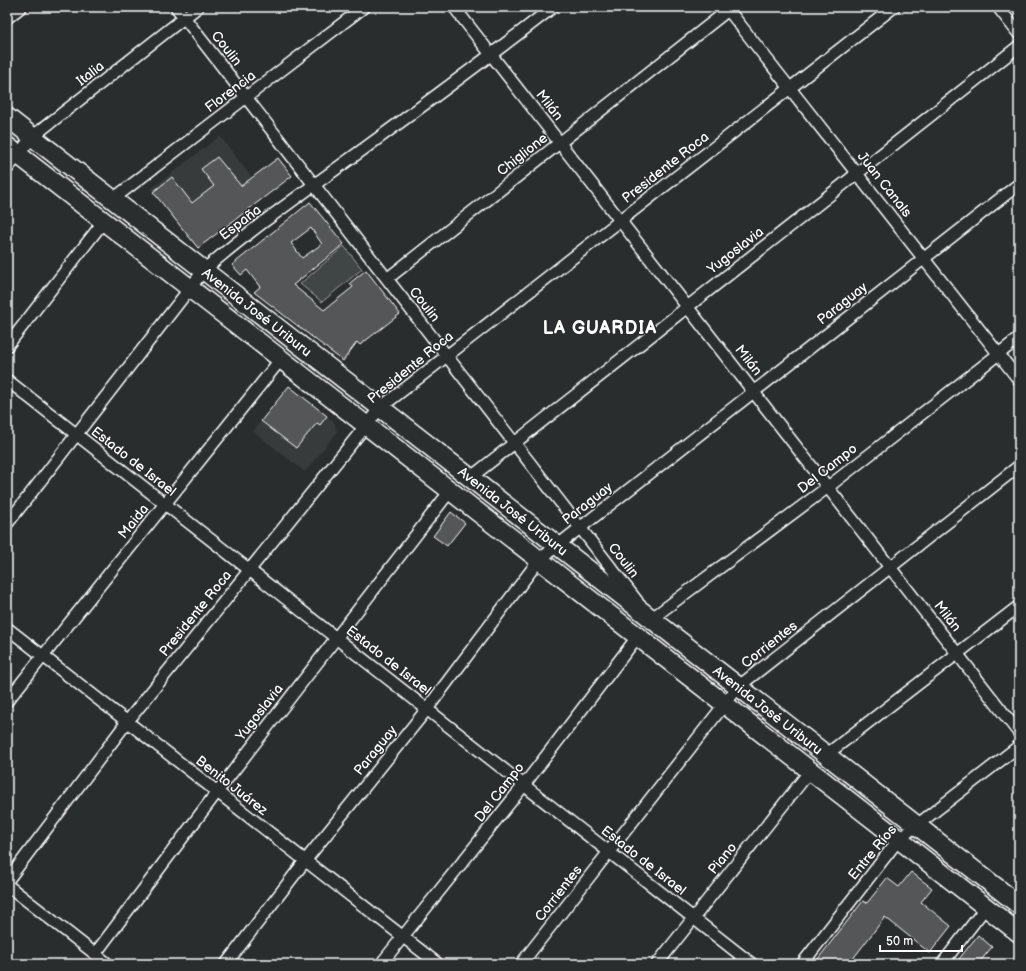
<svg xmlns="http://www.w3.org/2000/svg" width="1026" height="971" font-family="'Balsamiq Sans',sans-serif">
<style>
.built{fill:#373a3b}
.green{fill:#414445;stroke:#a0a2a2}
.building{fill:#555758;stroke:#fff;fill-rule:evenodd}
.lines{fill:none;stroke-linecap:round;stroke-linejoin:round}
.street-casing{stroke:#fff;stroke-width:14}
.primary-casing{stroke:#fff;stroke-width:21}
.street{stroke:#2a2d2e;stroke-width:11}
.primary{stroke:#2a2d2e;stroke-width:18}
.labels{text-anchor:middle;stroke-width:3;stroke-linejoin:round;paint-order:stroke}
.street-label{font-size:14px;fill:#fff;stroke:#2a2d2e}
.district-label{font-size:18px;font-weight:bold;letter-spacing:1px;fill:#fff;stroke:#2a2d2e}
</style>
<rect width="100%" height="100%" fill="#2a2d2e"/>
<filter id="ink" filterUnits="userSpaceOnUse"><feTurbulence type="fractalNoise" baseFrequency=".025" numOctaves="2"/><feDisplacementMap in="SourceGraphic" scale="8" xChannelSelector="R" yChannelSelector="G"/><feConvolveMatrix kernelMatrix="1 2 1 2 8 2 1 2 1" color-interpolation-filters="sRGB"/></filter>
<g filter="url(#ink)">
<path class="built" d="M220,136L252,178L278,158L292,176L198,248L151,189Z
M289,386L334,422L337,432L305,472L253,431Z"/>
<path class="green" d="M344,246L362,269L322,302L300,284Z"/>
<path class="building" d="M217,157L241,186L278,158L292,176L198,248L153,192L172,177L192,203L214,186L201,169Z
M310,202L344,244L293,285L324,310L353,287L350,283L366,270L400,314L360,345L357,342L343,361L254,292L260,287L247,270L241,275L232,265ZM311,228L322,244L302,258L291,243Z
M289,386L327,416L320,425L317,423L296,448L261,421Z
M451,512L465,523L447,546L433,536Z
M911,872L932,888L921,902L951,926L930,953L885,917L849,964H814L863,901L867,903L887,878L899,887Z
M978,935L992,947L978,964H955Z"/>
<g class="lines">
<defs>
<path id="street" d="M176,7L637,601
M454,7L1019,733
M726,7L1019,380
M998,7L1019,34
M7,18L21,7
M7,169L32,137L198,7
M113,199L364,7
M387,279L732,7
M7,346L104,221
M7,380L752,964
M470,478L1019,46
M7,524L204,270C251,229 303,193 354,156C421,107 488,58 553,7
M649,616L651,619L828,487L1019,338
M7,628L438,964
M7,701L281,359
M826,755L1019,606
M7,881L127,722L380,408L894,7
M7,885L108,964
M95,954L217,792L450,491
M226,964L305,861L427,709L539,560L1019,184
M381,964L524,785L638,636
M521,964L738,687L1019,466
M657,964L810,771
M802,964L899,839L1019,746
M942,964L986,907"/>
<path id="primary" d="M7,117L1019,905
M7,146L1019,933"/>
</defs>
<use href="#street" class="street-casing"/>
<use href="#primary" class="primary-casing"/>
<use href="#street" class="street"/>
<use href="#primary" class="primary"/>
</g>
</g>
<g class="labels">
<g class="street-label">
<text transform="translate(227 48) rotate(52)" y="5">Coulin</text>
<text transform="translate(90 73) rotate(-38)" y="5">Italia</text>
<text transform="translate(230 91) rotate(-37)" y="5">Florencia</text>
<text transform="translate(550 105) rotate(52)" y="5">Milán</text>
<text transform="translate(522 154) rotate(-38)" y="5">Chiglione</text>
<text transform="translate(665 167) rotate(-38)" y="5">Presidente Roca</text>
<text transform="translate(885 184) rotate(52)" y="5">Juan Canals</text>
<text transform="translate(240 222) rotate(-37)" y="5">España</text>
<text transform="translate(735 250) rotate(-38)" y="5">Yugoslavia</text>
<text transform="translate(842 303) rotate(-38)" y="5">Paraguay</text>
<text transform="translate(425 304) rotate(52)" y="5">Coulin</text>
<text transform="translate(257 312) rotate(38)" y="5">Avenida José Uriburu</text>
<text transform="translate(749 360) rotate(52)" y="5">Milán</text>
<text transform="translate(410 367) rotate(-39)" y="5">Presidente Roca</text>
<text transform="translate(134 461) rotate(38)" y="5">Estado de Israel</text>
<text transform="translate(827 468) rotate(-38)" y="5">Del Campo</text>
<text transform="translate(587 503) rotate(-38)" y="5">Paraguay</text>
<text transform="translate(513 511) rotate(38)" y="5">Avenida José Uriburu</text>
<text transform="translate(133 521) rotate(-51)" y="5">Maida</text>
<text transform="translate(624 560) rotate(52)" y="5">Coulin</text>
<text transform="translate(195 613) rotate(-51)" y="5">Presidente Roca</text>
<text transform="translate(948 616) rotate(52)" y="5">Milán</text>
<text transform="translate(769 644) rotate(-38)" y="5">Corrientes</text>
<text transform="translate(389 660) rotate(38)" y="5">Estado de Israel</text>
<text transform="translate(768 710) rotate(38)" y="5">Avenida José Uriburu</text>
<text transform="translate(259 712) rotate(-52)" y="5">Yugoslavia</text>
<text transform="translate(375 750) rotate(-51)" y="5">Paraguay</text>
<text transform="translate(232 785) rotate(38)" y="5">Benito Juárez</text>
<text transform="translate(499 792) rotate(-52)" y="5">Del Campo</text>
<text transform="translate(872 852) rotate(-50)" y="5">Entre Ríos</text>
<text transform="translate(722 858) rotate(-51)" y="5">Piano</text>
<text transform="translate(644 860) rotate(38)" y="5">Estado de Israel</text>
<text transform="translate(558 893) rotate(-52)" y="5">Corrientes</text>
</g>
<g class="district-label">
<text x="600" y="334">LA GUARDIA</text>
</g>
</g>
<rect width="1026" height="971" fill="none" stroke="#2a2d2e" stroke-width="24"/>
<rect x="12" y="12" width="1002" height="947" fill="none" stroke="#fff" stroke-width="1.5" filter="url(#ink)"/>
<path d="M880 945v6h82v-6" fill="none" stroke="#ffffff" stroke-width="2"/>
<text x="886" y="945" font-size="12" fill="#ffffff" stroke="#2a2d2e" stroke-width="3" paint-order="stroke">50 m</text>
</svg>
